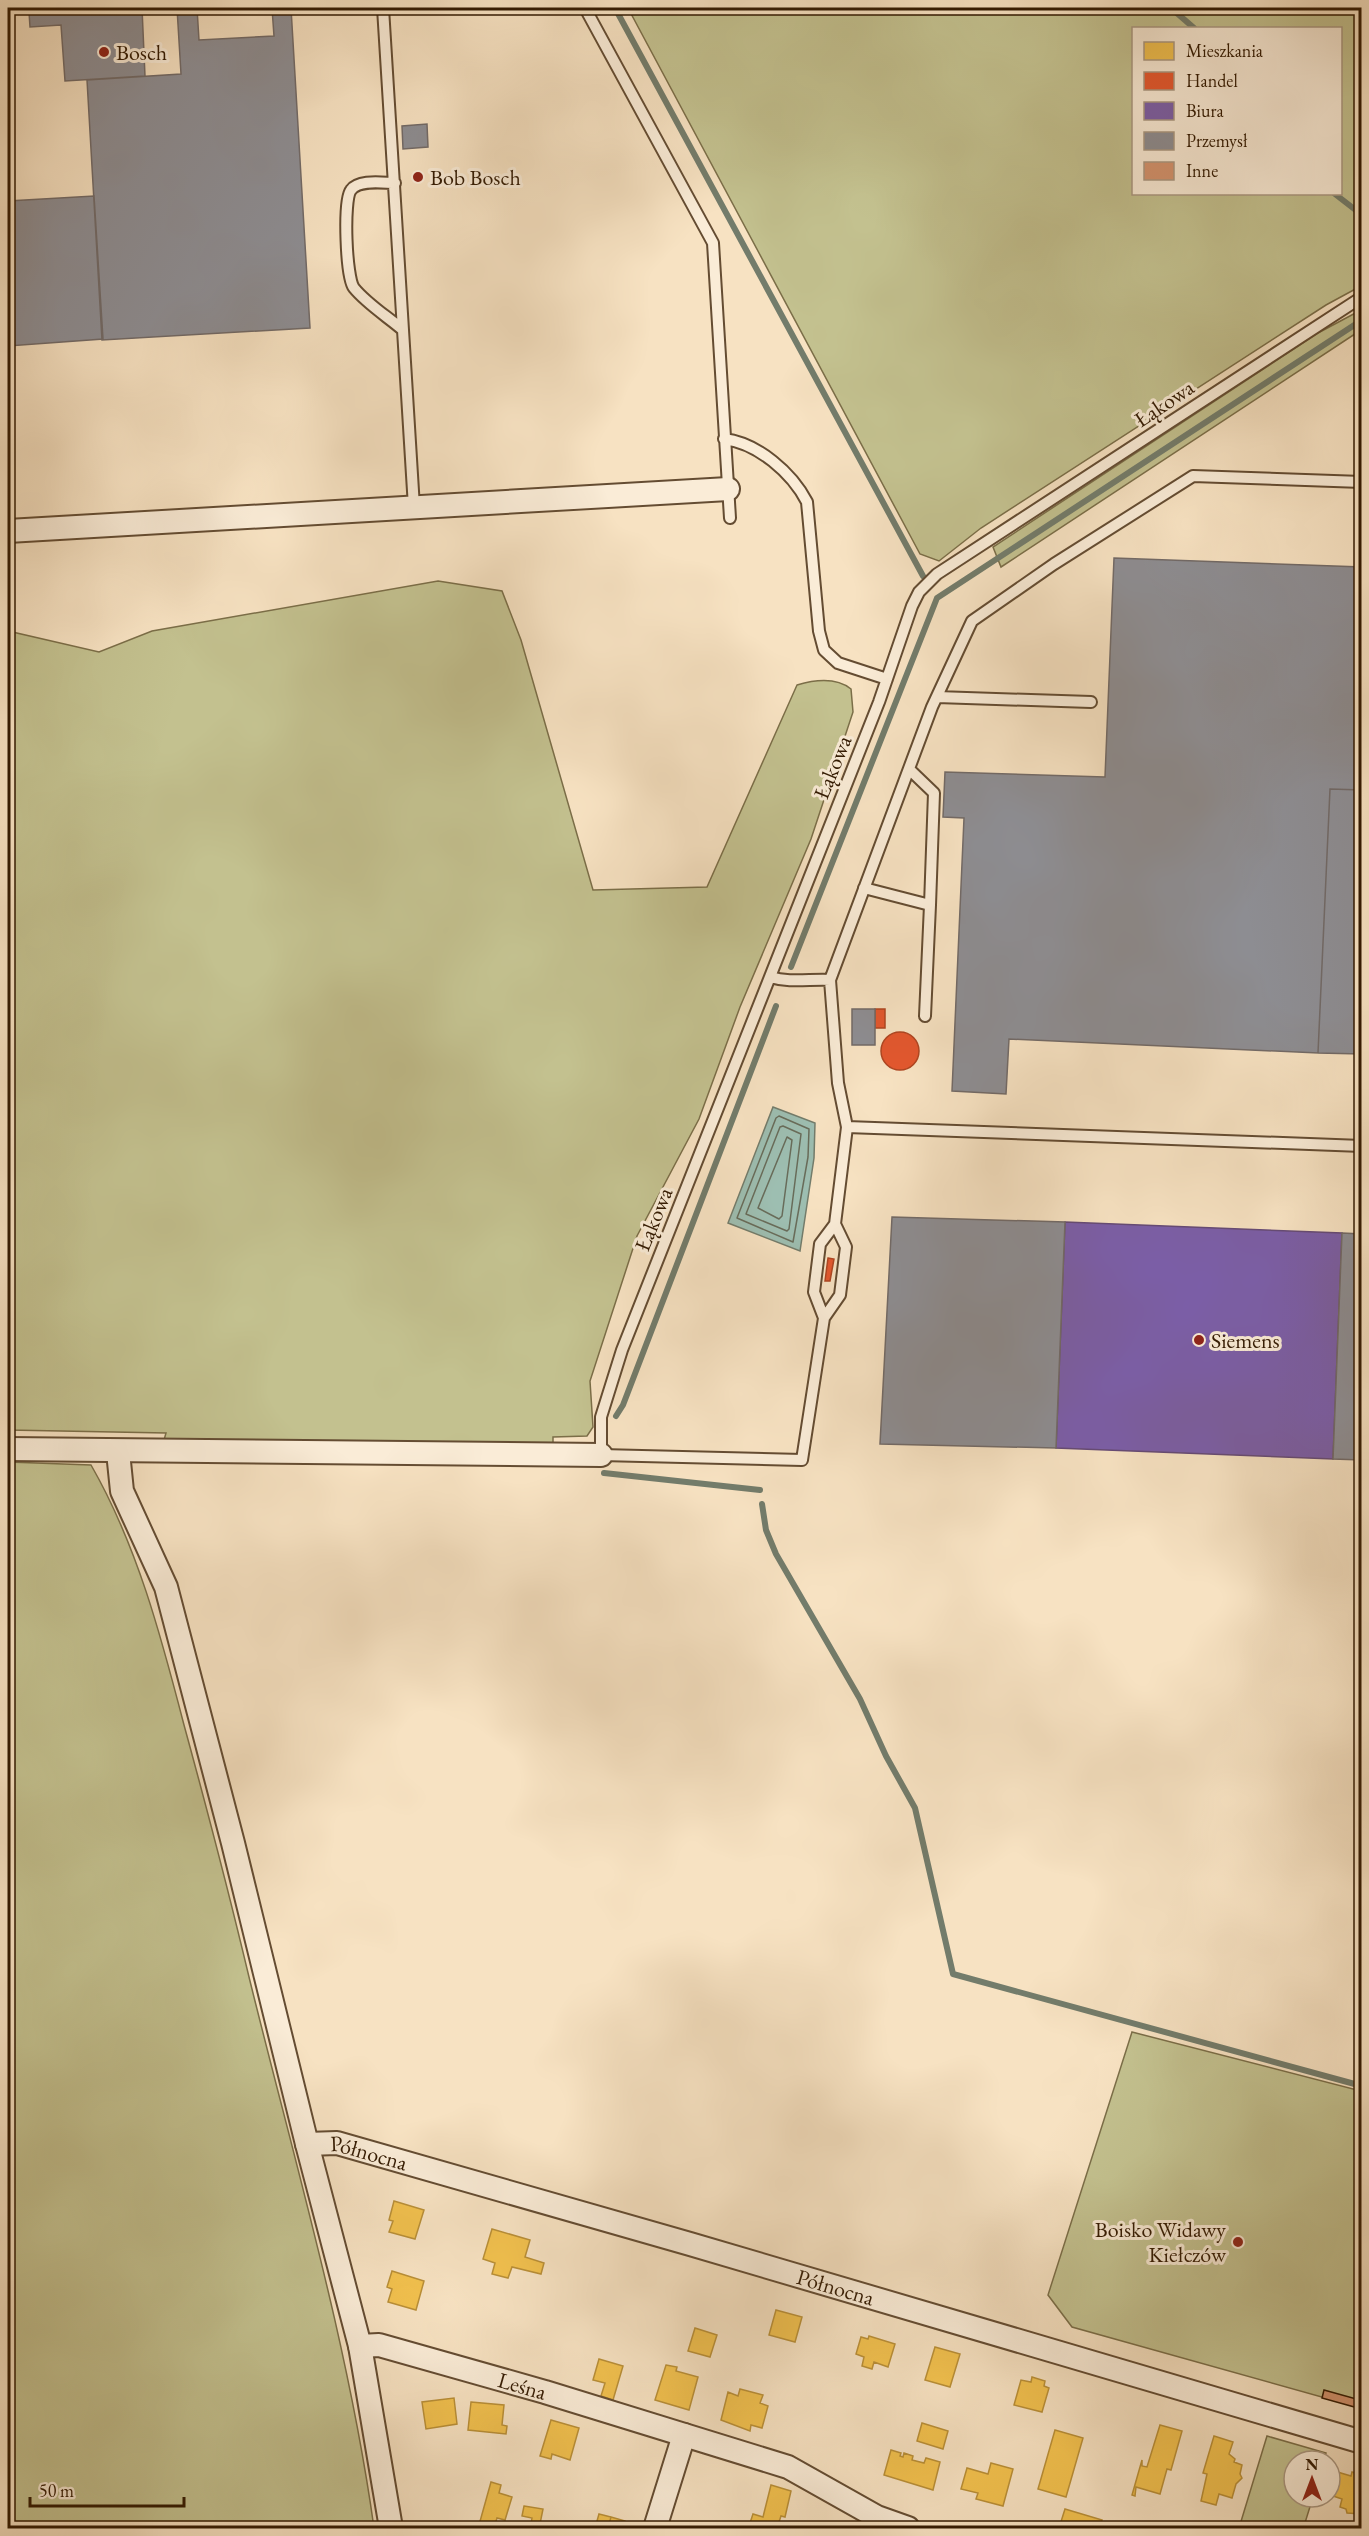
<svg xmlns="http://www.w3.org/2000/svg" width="1369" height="2536" font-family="'EB Garamond',serif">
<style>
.green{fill:#c3c18f;stroke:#7b6e48;stroke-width:1.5;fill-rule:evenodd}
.water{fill:#9dbeb1;stroke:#737c6b;stroke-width:1.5}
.homes{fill:#f2c14e;stroke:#b98f37;stroke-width:1.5}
.shops{fill:#e4572e;stroke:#af4521;stroke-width:1.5}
.offices{fill:#7b5ea7;stroke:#654a76;stroke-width:1.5}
.industry{fill:#8d8d92;stroke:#726a67;stroke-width:1.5}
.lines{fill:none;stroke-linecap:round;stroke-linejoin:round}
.shore{stroke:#686c5a;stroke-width:1.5}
.stream{stroke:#737c6b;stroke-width:6}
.building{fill:#d59470;stroke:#331a02;stroke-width:1.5}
.service-casing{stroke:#644c32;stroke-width:14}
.minor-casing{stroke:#644c32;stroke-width:26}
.service{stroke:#faecd7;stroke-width:10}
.minor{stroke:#faecd7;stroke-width:22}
.poi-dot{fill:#8f2418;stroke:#faecd7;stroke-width:2}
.labels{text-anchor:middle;stroke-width:6;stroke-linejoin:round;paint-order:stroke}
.poi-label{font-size:22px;fill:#331a02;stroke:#faecd7;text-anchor:start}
.street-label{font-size:22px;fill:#331a02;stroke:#faecd7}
</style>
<rect width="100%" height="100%" fill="#f7e2c2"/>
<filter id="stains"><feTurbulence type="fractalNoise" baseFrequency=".00333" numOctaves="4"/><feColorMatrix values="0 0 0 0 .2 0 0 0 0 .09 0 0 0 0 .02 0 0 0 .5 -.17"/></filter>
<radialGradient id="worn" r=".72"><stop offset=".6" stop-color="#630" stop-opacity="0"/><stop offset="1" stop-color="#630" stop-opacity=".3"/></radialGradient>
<path class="green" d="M628,8H1361V286L1326,305L981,528L939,561L920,554ZM1340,28V194H1134V28Z
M1361,310V330L1001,567L993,547L1318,333Z
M438,581L502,591L521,640L593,890L707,887L797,685C814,680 836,677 851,689L853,712L811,839L740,1007L699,1119L637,1236L590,1381L593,1427L587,1436L553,1437V1443L164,1440L166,1433L8,1430V631L99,652L152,631Z
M8,1462L91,1465C137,1545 161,1636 184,1725C207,1809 229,1893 249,1977C294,2160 348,2342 374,2528H8Z
M1132,2032L1361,2091V2408L1072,2327L1048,2295Z
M1267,2436L1326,2453L1324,2461H1294V2497H1313L1304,2526L1310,2528H1239Z"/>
<path class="water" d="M773,1107L815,1123L814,1158L800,1251L728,1223Z"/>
<path class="homes" d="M394,2201L424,2210L415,2239L389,2232L393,2221L389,2220Z
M492,2229L530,2240L525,2257L544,2263L541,2274L512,2267L508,2278L492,2274L495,2263L483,2259Z
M392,2271L424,2281L416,2310L388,2302L392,2289L387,2287Z
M776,2310L802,2317L795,2342L769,2335Z
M695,2328L717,2335L710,2357L688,2351Z
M869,2336L895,2344L888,2367L874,2362L872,2369L862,2366L864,2357L856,2354L861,2337L868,2339Z
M935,2347L960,2354L950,2387L925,2380Z
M599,2359L623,2366L613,2400L601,2396L605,2383L593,2380Z
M666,2365L677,2367L676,2371L698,2377L689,2410L655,2400Z
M1032,2377L1045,2381L1044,2386L1049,2388L1042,2412L1014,2405L1021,2380L1031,2382Z
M740,2389L763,2395L760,2403L768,2406L762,2428L751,2425L750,2431L721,2420L728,2392L738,2396Z
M454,2398L457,2424L426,2429L422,2402Z
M471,2402L504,2405L502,2425L507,2426L506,2434L468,2430Z
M551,2420L579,2428L570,2460L552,2454L551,2459L540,2456Z
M922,2423L948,2431L943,2449L917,2441Z
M1160,2425L1182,2431L1171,2470L1167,2469L1160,2494L1136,2487L1135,2496L1132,2495L1142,2460V2466L1147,2467Z
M1055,2430L1083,2438L1066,2497L1038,2489Z
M1214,2436L1233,2442L1229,2454L1235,2459L1234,2462L1242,2465L1240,2474L1242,2478L1236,2484L1232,2498L1219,2494L1216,2505L1201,2501L1207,2474L1203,2473Z
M891,2450L901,2453L900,2456L903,2457L904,2453L913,2456L912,2460L924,2463L926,2458L940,2462L933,2490L884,2475Z
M991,2463L1013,2469L1003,2506L976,2499L978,2493L961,2489L967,2468L988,2474Z
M1334,2471L1351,2476L1352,2472L1359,2474L1358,2478L1362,2480V2514L1347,2513L1346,2509L1340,2507L1342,2499L1330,2495Z
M491,2482L501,2485L499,2493L512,2497L505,2520L497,2518L494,2528L479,2525Z
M771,2485L791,2491L785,2517L781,2516L777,2528H731L733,2522L750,2523L753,2514L763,2517Z
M524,2506L543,2509L540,2524L531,2523L532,2518L522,2516Z
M1065,2509L1102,2520L1099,2528H1059Z
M599,2514L611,2517L608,2528H595Z
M611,2517L625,2521L624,2528H608Z"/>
<path class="shops" d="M875,1009H885V1028H875Z
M881 1051a19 19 0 1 1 38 0a19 19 0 1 1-38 0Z
M828,1258L834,1259L830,1281H825Z"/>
<path class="offices" d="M1065,1222L1342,1233L1333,1459L1056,1448Z"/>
<path class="industry" d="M8,8H142L145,76L65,81L61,25L30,27L29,12L8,13Z
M177,8H197L199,40L274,36L272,8H291L310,328L102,340L87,80L181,74Z
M427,124L428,147L403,149L402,126Z
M94,196L103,339L8,346V201Z
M1114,558L1362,567V790L1330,789L1318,1053L1009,1039L1006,1094L952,1091L964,818L943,817L945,772L1105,777Z
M1330,789L1362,790V1054L1318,1053Z
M852,1009H875V1045H852Z
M892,1217L1065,1222L1056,1448L880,1444Z
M1342,1233L1362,1234V1460L1333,1459Z"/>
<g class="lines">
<path class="shore" d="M779,1116L809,1129L808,1157L793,1242L737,1218L776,1118Z
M783,1126L801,1134L789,1229L787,1231L746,1214L780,1127Z
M787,1137L792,1140L782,1216L779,1219L758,1208Z"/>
<path class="stream" d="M615,8L923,576
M1171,8L1194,28
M1335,194L1362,215
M791,967L937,598L1362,320
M616,1416L623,1405L776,1006
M604,1473L760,1490
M762,1504L766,1530L776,1554L860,1699L886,1756L915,1808L953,1974L1362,2086"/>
</g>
<path class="building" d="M1324,2390L1360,2400L1358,2408L1322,2398Z"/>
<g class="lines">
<defs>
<path id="service" d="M383,8L414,507
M585,8L713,243L730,518
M395,183C383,183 359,179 351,190C343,200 346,278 354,288C367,304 388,317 403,330
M724,439C758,443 792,473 807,502L819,631L824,650L838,663L887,679
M937,697L1091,702
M864,888L930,905L934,793L909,769
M770,977C790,983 809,979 830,980L838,1083L847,1127
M830,980L932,707L972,621L1054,564L1193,476L1362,482
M925,1016L930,905
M835,1224L846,1247L840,1295L824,1318L802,1460L601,1455V1417L622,1350L879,702L912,606L919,592L937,574L1362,297
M824,1318L814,1292L820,1244L835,1224L847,1127L1362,1146"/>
<g id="minor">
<path d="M8,531L728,489"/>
<path d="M8,1449L601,1455"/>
<path d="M118,1452L122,1491L166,1587L233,1843L307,2144L360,2346L391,2528"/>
<path id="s1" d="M307,2144L337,2143L690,2244L1362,2442"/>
<path id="s2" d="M360,2346L379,2345L545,2392L788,2467L877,2517L908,2528"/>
<path d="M655,2528L684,2435"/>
</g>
</defs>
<use href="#service" class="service-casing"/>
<use href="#minor" class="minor-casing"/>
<use href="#service" class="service"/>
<use href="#minor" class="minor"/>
</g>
<g class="poi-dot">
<circle cx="104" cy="52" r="6"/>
<circle cx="418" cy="177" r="6"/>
<circle cx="1199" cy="1340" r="6"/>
<circle cx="1238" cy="2242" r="6"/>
</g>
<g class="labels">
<g class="poi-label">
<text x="116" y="60">Bosch</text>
<text x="430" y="185">Bob Bosch</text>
<text x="1211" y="1348">Siemens</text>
<text x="1226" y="2237" text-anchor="end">Boisko Widawy<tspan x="1226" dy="25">Kiełczów</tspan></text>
</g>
<g class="street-label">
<text transform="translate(1164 403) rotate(-34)" y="8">Łąkowa</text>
<text transform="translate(832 767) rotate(-68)" y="8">Łąkowa</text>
<text transform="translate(653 1219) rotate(-68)" y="8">Łąkowa</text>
<text dy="8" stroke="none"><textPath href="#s1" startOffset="63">Północna</textPath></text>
<text dy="8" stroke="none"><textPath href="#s1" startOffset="549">Północna</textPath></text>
<text dy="8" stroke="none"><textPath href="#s2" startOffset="168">Leśna</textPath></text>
</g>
</g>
<rect width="1369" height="2536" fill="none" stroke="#f7e2c2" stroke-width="30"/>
<rect x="9" y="9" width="1351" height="2518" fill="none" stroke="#331a02" stroke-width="3"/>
<rect x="15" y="15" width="1339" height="2506" fill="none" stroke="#331a02" stroke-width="1.5"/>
<rect x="1132" y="27" width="210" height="168" fill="#faecd7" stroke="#aa9882" stroke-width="1.5"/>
<rect x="1144" y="42" width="30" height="18" fill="#f2c14e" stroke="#aa9882" stroke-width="1.5"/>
<text x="1186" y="57" font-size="18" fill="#331a02">Mieszkania</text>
<rect x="1144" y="72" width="30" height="18" fill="#e4572e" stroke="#aa9882" stroke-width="1.5"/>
<text x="1186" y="87" font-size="18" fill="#331a02">Handel</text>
<rect x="1144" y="102" width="30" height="18" fill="#7b5ea7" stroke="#aa9882" stroke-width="1.5"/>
<text x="1186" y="117" font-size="18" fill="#331a02">Biura</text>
<rect x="1144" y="132" width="30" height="18" fill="#8d8d92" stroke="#aa9882" stroke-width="1.5"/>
<text x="1186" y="147" font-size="18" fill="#331a02">Przemysł</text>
<rect x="1144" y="162" width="30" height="18" fill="#d59470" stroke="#aa9882" stroke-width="1.5"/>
<text x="1186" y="177" font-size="18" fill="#331a02">Inne</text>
<g transform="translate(1312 2479)"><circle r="28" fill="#faecd7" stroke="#aa9882" stroke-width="1.5"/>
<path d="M0-4.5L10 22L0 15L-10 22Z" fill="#8f2418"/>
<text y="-9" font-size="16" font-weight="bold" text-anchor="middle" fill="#331a02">N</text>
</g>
<path d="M30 2497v9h154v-9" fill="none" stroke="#331a02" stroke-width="3"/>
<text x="39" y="2497" font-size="18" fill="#331a02" stroke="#faecd7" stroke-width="4.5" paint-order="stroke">50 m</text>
<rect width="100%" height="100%" filter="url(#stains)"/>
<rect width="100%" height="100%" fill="url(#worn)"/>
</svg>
